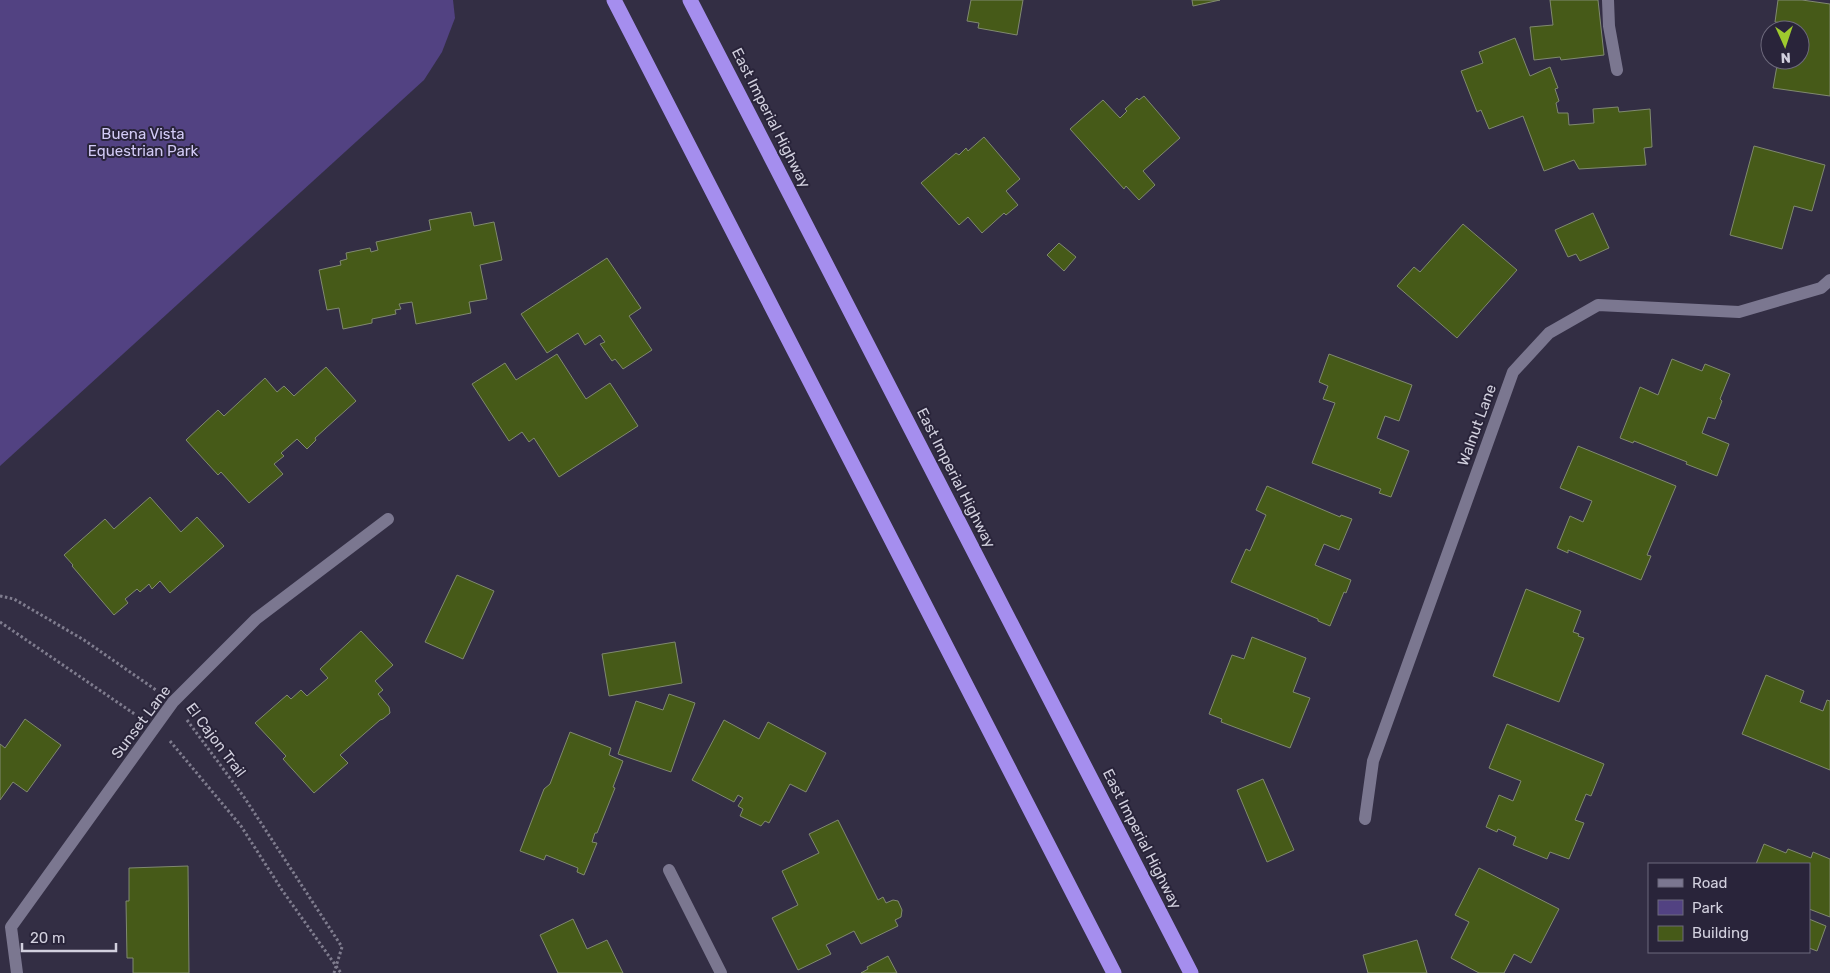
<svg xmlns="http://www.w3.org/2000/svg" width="1830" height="973" font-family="Rubik,sans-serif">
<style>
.green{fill:#524282}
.building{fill:#465a18;stroke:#808970}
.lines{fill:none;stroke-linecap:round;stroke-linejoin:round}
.path{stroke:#7f7c8e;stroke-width:3;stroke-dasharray:2.5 2.5;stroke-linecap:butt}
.minor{stroke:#7b7790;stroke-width:12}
.highway{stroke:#a58eee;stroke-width:15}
.labels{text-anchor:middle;stroke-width:4;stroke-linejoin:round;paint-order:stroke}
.street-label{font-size:15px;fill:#d2d0de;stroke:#29243a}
.park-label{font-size:15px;fill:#d2caf5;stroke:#29243a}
</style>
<rect width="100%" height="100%" fill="#332e44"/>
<path class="green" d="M0,0H453L455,18L442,52L424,80L0,466Z"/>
<path class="building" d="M971,0H1023L1017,35L978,28L979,23L967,21Z
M1192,0H1220L1193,6Z
M1550,0H1598L1604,55L1561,60L1560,57L1534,60L1530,27L1553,25Z
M1778,0H1802L1830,4V96L1773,88L1778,60H1800V30H1782L1783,23L1775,22Z
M1515,38L1530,76L1550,67L1558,88L1555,89L1559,101L1556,103L1558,113H1568L1569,125L1594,123L1593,109L1618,107L1619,112L1650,109L1652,147L1644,148L1646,165L1579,169L1574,160L1544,171L1523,116L1489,129L1481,110L1477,112L1461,71L1483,63L1479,52Z
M1144,96L1180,138L1143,171L1155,185L1139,200L1126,186L1124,189L1070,129L1103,100L1120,118L1127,111L1125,109L1137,98L1139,100Z
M984,137L1020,179L1006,191L1018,205L1006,215L1004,213L982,233L968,217L959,225L921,183L956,153L959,155L966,148L968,151Z
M1754,146L1825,165L1812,211L1794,206L1782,249L1730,235Z
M471,212L474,226L494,222L502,260L480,265L487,299L469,302L471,313L416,324L412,302L399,304L401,309L395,310L396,314L372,319V323L343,329L339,308L327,310L319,270L341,265L340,261L347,259L346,253L370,248L371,252L378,250L376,242L431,230L429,220Z
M1593,213L1609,248L1580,261L1576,254L1568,257L1555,230Z
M1463,224L1517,270L1457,338L1397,286L1414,267L1420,272Z
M1059,243L1076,257L1064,271L1047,255Z
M607,258L641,308L629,316L652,350L623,369L615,359L612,361L600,344L605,342L600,335L585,345L578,333L547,353L521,314Z
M557,354L586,399L610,383L638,426L559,477L534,438L529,442L522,432L509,441L472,384L505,363L516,380Z
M1329,354L1412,385L1399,421L1385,416L1377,438L1409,451L1391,497L1379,493L1381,489L1312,463L1335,403L1323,399L1328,386L1319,382Z
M1672,359L1702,371L1705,364L1730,374L1720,399L1722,401L1715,419L1708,417L1702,433L1729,444L1717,476L1686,464L1687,462L1634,441L1633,443L1620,438L1640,387L1658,395Z
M326,367L356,401L315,438L316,440L307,449L297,439L281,453L284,456L274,464L283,474L249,503L221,472L218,475L186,440L218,410L224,416L265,378L277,392L284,386L294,396Z
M1578,446L1676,486L1647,555L1651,556L1641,580L1568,550V553L1557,548L1570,516L1583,522L1592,501L1560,488Z
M1267,486L1340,517L1341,515L1352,519L1339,550L1324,544L1315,565L1351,580L1346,593L1344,592L1330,626L1318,621V619L1231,582L1246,549L1250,551L1266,515L1256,510Z
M150,497L181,532L197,517L224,546L170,593L160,581L152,589L149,584L140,592L137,589L125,599L128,603L114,615L72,566L73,565L64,555L105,519L114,529Z
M457,575L494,591L463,659L425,642Z
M1526,589L1581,611L1573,632L1579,634L1578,636L1584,638L1559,702L1493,676Z
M361,631L393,665L375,681L383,690L378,694L389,707L390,713L383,719L380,720L340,755L348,763L314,793L283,759L286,756L255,723L287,695L291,699L301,690L307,696L328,678L320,669Z
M1252,637L1306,658L1293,692L1310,698L1290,748L1221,722L1222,719L1209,714L1232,655L1244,659Z
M675,642L682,683L609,696L602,654Z
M1766,675L1804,691L1800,702L1823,711L1827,700L1830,701V770L1742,734Z
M669,694L695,703L671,772L618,754L636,701L663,710Z
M25,719L61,745L27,792L13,782L0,800V744L5,748Z
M724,720L759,739L768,722L826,753L806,792L790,784L769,823L765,821L761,826L740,816L743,809L738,806L743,798L738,795L734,802L692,780Z
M1507,724L1604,764L1591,796L1586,794L1575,820L1584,823L1569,859L1550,852L1547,859L1513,845L1516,837L1498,829L1497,832L1486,827L1499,795L1513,801L1521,781L1489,768Z
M570,732L611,748L609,755L623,761L613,787L615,788L597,833H595L592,842L597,843L584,875L577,872L578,868L546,855L544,860L520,851L544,789L550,784Z
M1263,779L1294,850L1267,862L1237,790Z
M838,820L878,900L883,897L886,903L893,900L898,901L902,910L901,917L895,920L898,926L861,944L854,931L826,945L831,954L798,970L772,918L798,905L782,871L819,853L809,834Z
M1764,844L1786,853L1788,849L1811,858L1813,852L1830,859V917L1809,909V864H1756Z
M188,866L189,973H133V958H127L126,901H129V868Z
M1479,868L1559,909L1531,963L1514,954L1504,973H1479L1451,958L1469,922L1455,915Z
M573,919L587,949L607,940L623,973H558L540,935Z
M1809,919L1826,926L1817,951L1809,948Z
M1417,940L1427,973H1368L1363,955Z
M888,956L897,973H861L868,969L867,967Z"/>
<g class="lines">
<path class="path" d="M0,596L14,599L84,640L156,690
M0,622L136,715
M187,720L244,797L342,947L334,973
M170,741L241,826L282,890L341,973"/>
<path class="minor" d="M1608,0L1609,26L1617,70
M1365,819L1373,761L1513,372L1549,333L1598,305L1739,312L1821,288L1830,280
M669,870L721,973
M17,973L11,927L173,702L256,619L388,519"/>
<path class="highway" d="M614,0L1114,973
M690,0L1191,973"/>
</g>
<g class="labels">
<g class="street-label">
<text transform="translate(771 118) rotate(63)" y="5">East Imperial Highway</text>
<text transform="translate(1477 425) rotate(-70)" y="5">Walnut Lane</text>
<text transform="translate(956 478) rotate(63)" y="5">East Imperial Highway</text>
<text transform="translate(141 722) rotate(-53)" y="5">Sunset Lane</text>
<text transform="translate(216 740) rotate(53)" y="5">El Cajon Trail</text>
<text transform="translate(1142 839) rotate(63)" y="5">East Imperial Highway</text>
</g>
<g class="park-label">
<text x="143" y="139">Buena Vista<tspan x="143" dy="17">Equestrian Park</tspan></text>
</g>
</g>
<rect x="1648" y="863" width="162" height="90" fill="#29243a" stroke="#6d697c"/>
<rect x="1658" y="879" width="25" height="8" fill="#7b7790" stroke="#6d697c"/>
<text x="1692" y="888" font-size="15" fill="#d2d0de">Road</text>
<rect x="1658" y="900" width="25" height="15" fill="#524282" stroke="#6d697c"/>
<text x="1692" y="913" font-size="15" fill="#d2d0de">Park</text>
<rect x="1658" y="926" width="25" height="15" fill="#465a18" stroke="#6d697c"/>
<text x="1692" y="938" font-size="15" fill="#d2d0de">Building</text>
<g transform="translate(1785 45) rotate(177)"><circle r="24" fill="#29243a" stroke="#6d697c"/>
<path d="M0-4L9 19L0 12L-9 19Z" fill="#9eca2e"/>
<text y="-8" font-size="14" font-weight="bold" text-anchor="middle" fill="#d2d0de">N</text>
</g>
<path d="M22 943v8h94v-8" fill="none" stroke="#d2d0de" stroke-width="2.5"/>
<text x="30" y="943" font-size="15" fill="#d2d0de" stroke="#29243a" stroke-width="4" paint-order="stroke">20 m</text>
</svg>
